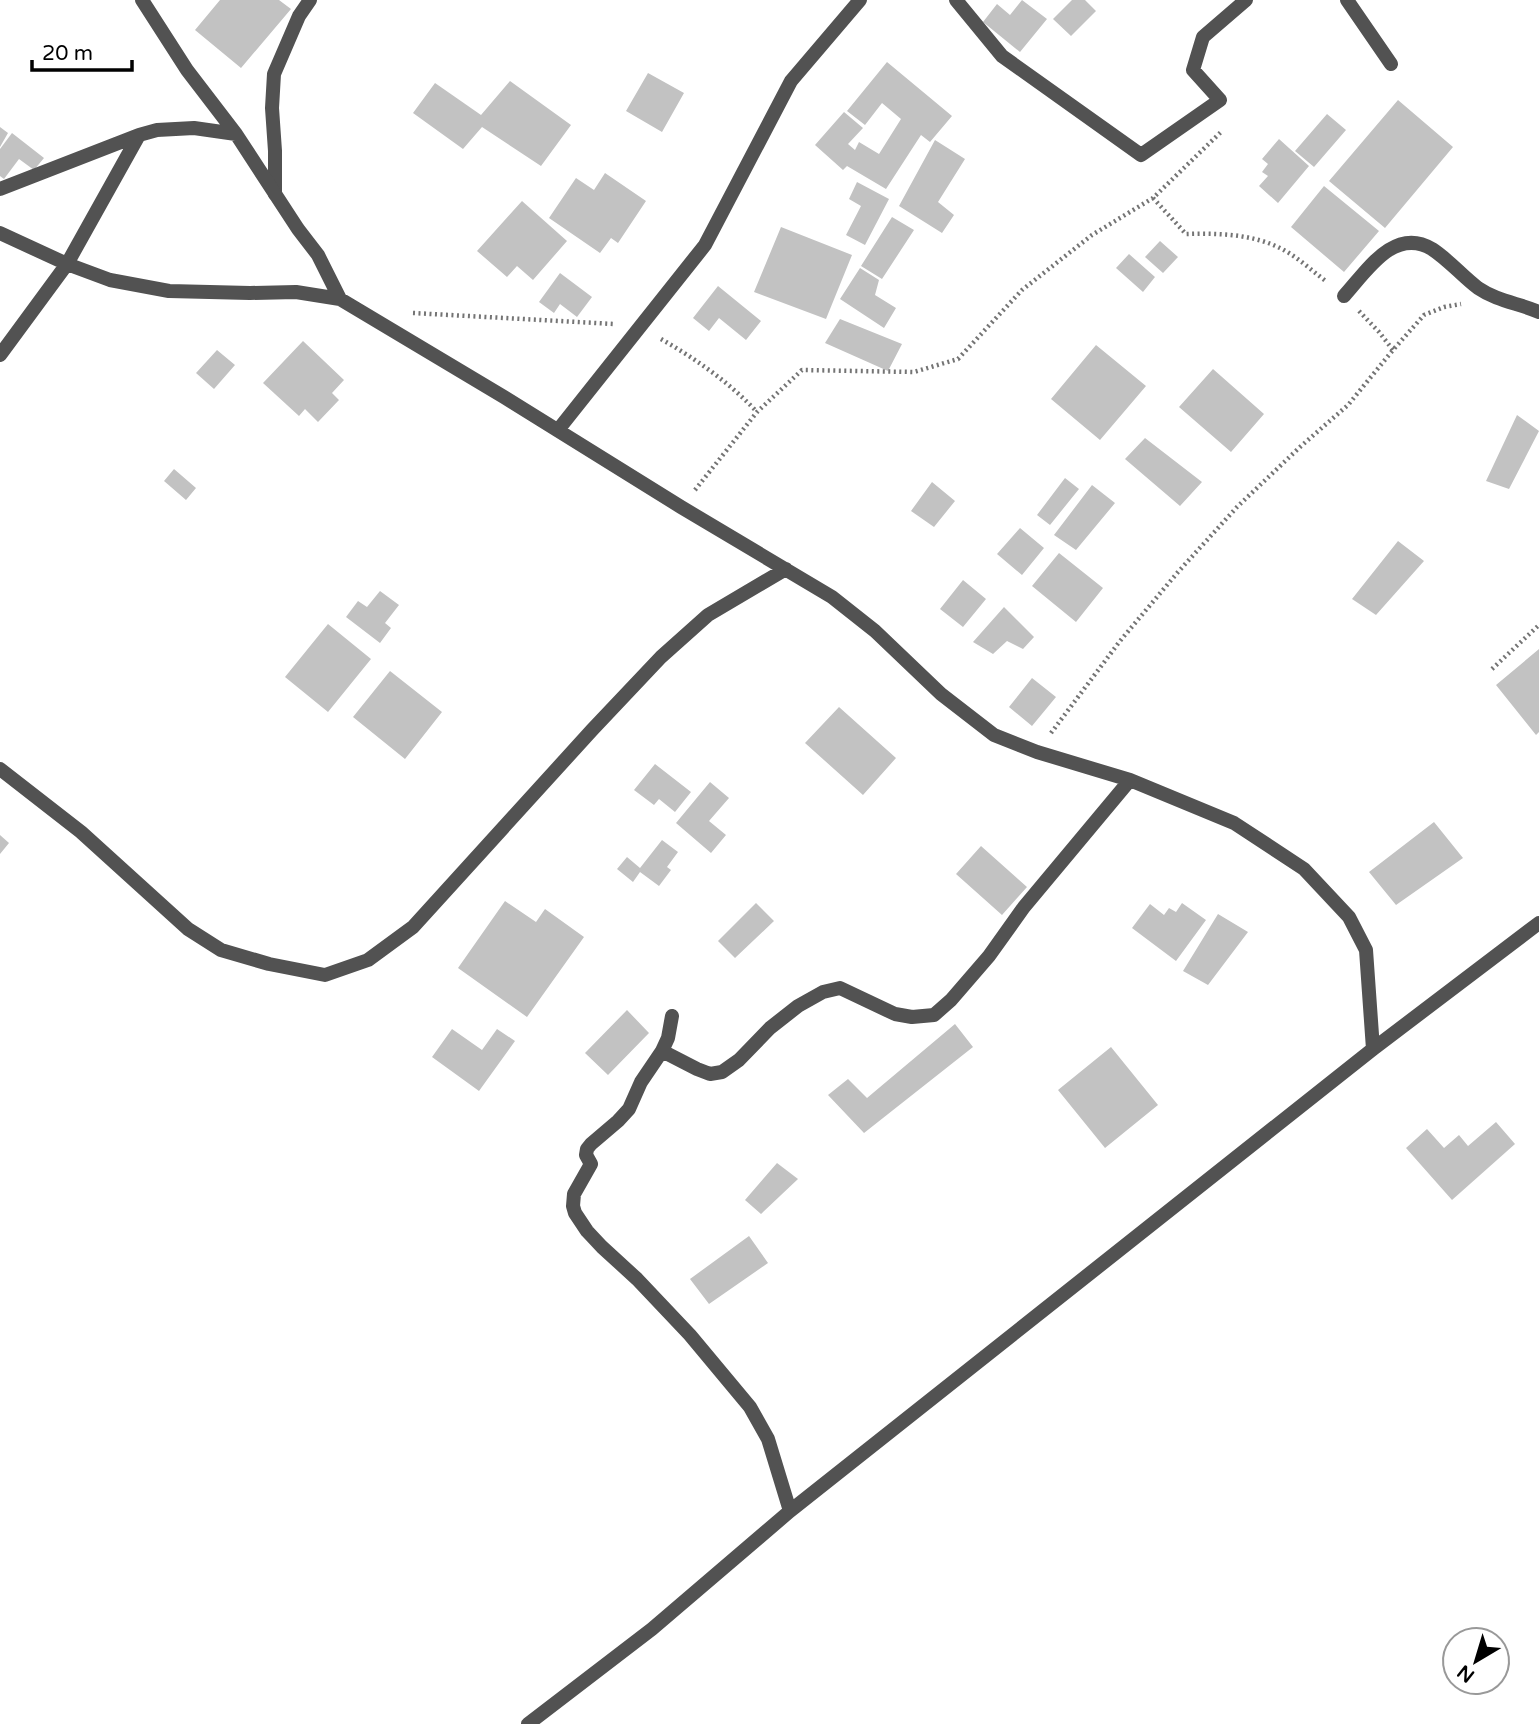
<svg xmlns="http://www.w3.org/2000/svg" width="1539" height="1724" font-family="'Varela Round',sans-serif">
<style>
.building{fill:#c2c2c2}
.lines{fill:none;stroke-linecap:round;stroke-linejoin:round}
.path{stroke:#747474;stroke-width:4.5;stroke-dasharray:2 3.5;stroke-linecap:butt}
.lane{stroke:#525252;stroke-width:14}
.street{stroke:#525252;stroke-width:14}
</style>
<rect width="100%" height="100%" fill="#fff"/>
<path class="building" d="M220,0H279L291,9L241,68L195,30Z
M1022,0L1047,19L1020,52L983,22L997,4L1010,15Z
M1072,0H1085L1096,11L1071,36L1053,19Z
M887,62L952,116L930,142L921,135L886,189L847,166L843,170L815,145L844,112L863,128L848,144L855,150L859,142L879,154L901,119L882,103L865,125L847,111Z
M648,73L684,93L662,132L626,111Z
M510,81L571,125L541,166L482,127L463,149L413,113L435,83L481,115Z
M1398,100L1453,147L1385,228L1329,181Z
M1327,114L1346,130L1314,167L1295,151Z
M0,127L8,133L0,147Z
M12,133L44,158L34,170L19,159L4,179L0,176V149Z
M1279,139L1309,166L1278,203L1259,186L1268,176L1262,172L1268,164L1262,159Z
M935,140L965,159L938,202L954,215L942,233L899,206Z
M605,173L646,201L618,243L611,238L600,253L549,218L576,178L594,190Z
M857,182L889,199L865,245L846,235L861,206L849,199Z
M1324,186L1379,231L1344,272L1291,227Z
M522,201L567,241L533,280L517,266L507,277L477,251Z
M892,217L914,230L882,279L861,266Z
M781,227L852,255L826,319L754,292Z
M1160,241L1178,257L1163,273L1145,257Z
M1129,254L1155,277L1143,292L1116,268Z
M860,268L879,280L875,295L896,308L884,328L840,299Z
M560,273L592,297L577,317L560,304L554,313L539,302Z
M718,286L761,321L746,340L719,318L709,331L693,318Z
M840,319L902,344L888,371L825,343Z
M303,341L344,380L332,393L339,400L318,422L305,409L299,416L263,383Z
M1096,345L1146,386L1100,440L1051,399Z
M217,350L235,365L214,389L196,373Z
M1213,369L1264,414L1231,452L1179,407Z
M1517,415L1539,431L1509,489L1486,481Z
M1145,438L1202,482L1180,506L1125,459Z
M174,469L196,488L186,500L164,481Z
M1065,478L1079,489L1050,525L1037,515Z
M932,482L955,501L934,527L911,511Z
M1092,485L1115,503L1076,550L1054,535Z
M1020,528L1044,548L1022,575L997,554Z
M1398,541L1424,561L1376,615L1352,599Z
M1059,553L1103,588L1076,622L1032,586Z
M963,580L986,599L963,627L940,609Z
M380,591L399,605L385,623L391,628L380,643L346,617L358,601L367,607Z
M1004,607L1034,637L1023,649L1007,641L993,654L973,642Z
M328,624L371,659L328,712L285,677Z
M1539,649V732L1536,735L1496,685Z
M390,671L442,712L405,759L353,717Z
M1032,678L1056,697L1032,726L1009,707Z
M839,707L896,758L863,795L805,743Z
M655,764L691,792L675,812L659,799L654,805L634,790Z
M710,782L729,798L709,821L726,835L711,853L676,823Z
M1434,822L1463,858L1396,905L1369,872Z
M0,835L9,843L0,854Z
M662,840L678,852L667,867L671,870L659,886L640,872L633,882L617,869L627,857L640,868Z
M981,846L1027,887L1002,915L956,874Z
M505,901L536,922L545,909L584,937L527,1017L458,968Z
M756,903L774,921L735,958L718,941Z
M1182,903L1206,920L1176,961L1132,928L1150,904L1164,915L1169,908L1176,912Z
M1218,914L1248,932L1208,985L1183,971Z
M627,1010L649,1033L608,1075L585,1053Z
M955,1024L973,1047L864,1133L828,1095L848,1079L867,1098Z
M452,1029L482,1050L497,1029L515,1041L479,1091L432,1057Z
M1111,1047L1158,1105L1105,1148L1058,1090Z
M1496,1122L1515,1144L1452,1200L1406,1148L1427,1129L1444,1148L1459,1135L1468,1146Z
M777,1163L798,1179L761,1214L745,1200Z
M749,1236L768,1263L709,1304L690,1279Z"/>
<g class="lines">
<path class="path" d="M1153,198L1186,234C1222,233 1261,234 1292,255C1304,263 1315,273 1327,282
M1359,311L1379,332L1393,350
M413,313L614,324
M661,339C696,359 730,383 757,412
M695,490L757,412L802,370L914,372L958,359L1022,290L1092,235L1153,198L1222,131
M1492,669L1539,625
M1051,733L1120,641L1178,572L1237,507L1300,447L1348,405L1393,350L1424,315L1444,307L1461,304"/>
<path class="lane" d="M275,194V151L272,108L274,74L299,16L310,0"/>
<path class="street" d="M142,0L187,70L236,134L298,229L318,255L340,299
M956,0L1002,56L1141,155L1220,100L1193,70L1203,37L1246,0
M1347,0L1391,64
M0,189L139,135L157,130L194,128L236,134
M0,233L67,264L110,280L169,291L250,293L296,292L340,299L504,397L681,507L832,597L875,631L941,694L994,735L1037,752L1130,780L1234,823L1304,869L1349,917L1366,950L1373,1049
M1344,296C1366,272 1394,226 1432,249C1449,260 1462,276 1478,288C1497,301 1518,303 1539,312
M0,355L67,264L139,135
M558,430L705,245L791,81L860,0
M0,769L81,832L188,929L221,950L269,964L325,975L368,960L413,927L592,730L661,657L708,615L786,569
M672,1016L668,1038L662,1051L641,1082L629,1109L618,1121L591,1144L587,1149L586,1155L591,1164L574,1194L573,1206L575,1213L587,1231L602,1247L637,1279L690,1335L750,1407L768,1439L790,1511
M662,1051L697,1069L710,1074L722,1072L739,1060L770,1028L798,1006L823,992L840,988L895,1014L912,1017L934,1015L951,1000L989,956L1024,907L1130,780
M528,1724L652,1629L790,1511L1373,1049L1539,923"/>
</g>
<g transform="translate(1476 1661) rotate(218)"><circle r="33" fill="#ffffff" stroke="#999999" stroke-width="2"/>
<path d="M0-5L12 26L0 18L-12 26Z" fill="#000000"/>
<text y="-10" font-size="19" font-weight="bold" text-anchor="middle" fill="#000000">N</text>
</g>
<path d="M32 60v10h100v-10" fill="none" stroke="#000000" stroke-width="3.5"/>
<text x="42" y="60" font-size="21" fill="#000000" stroke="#ffffff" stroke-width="5" paint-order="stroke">20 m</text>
</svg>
